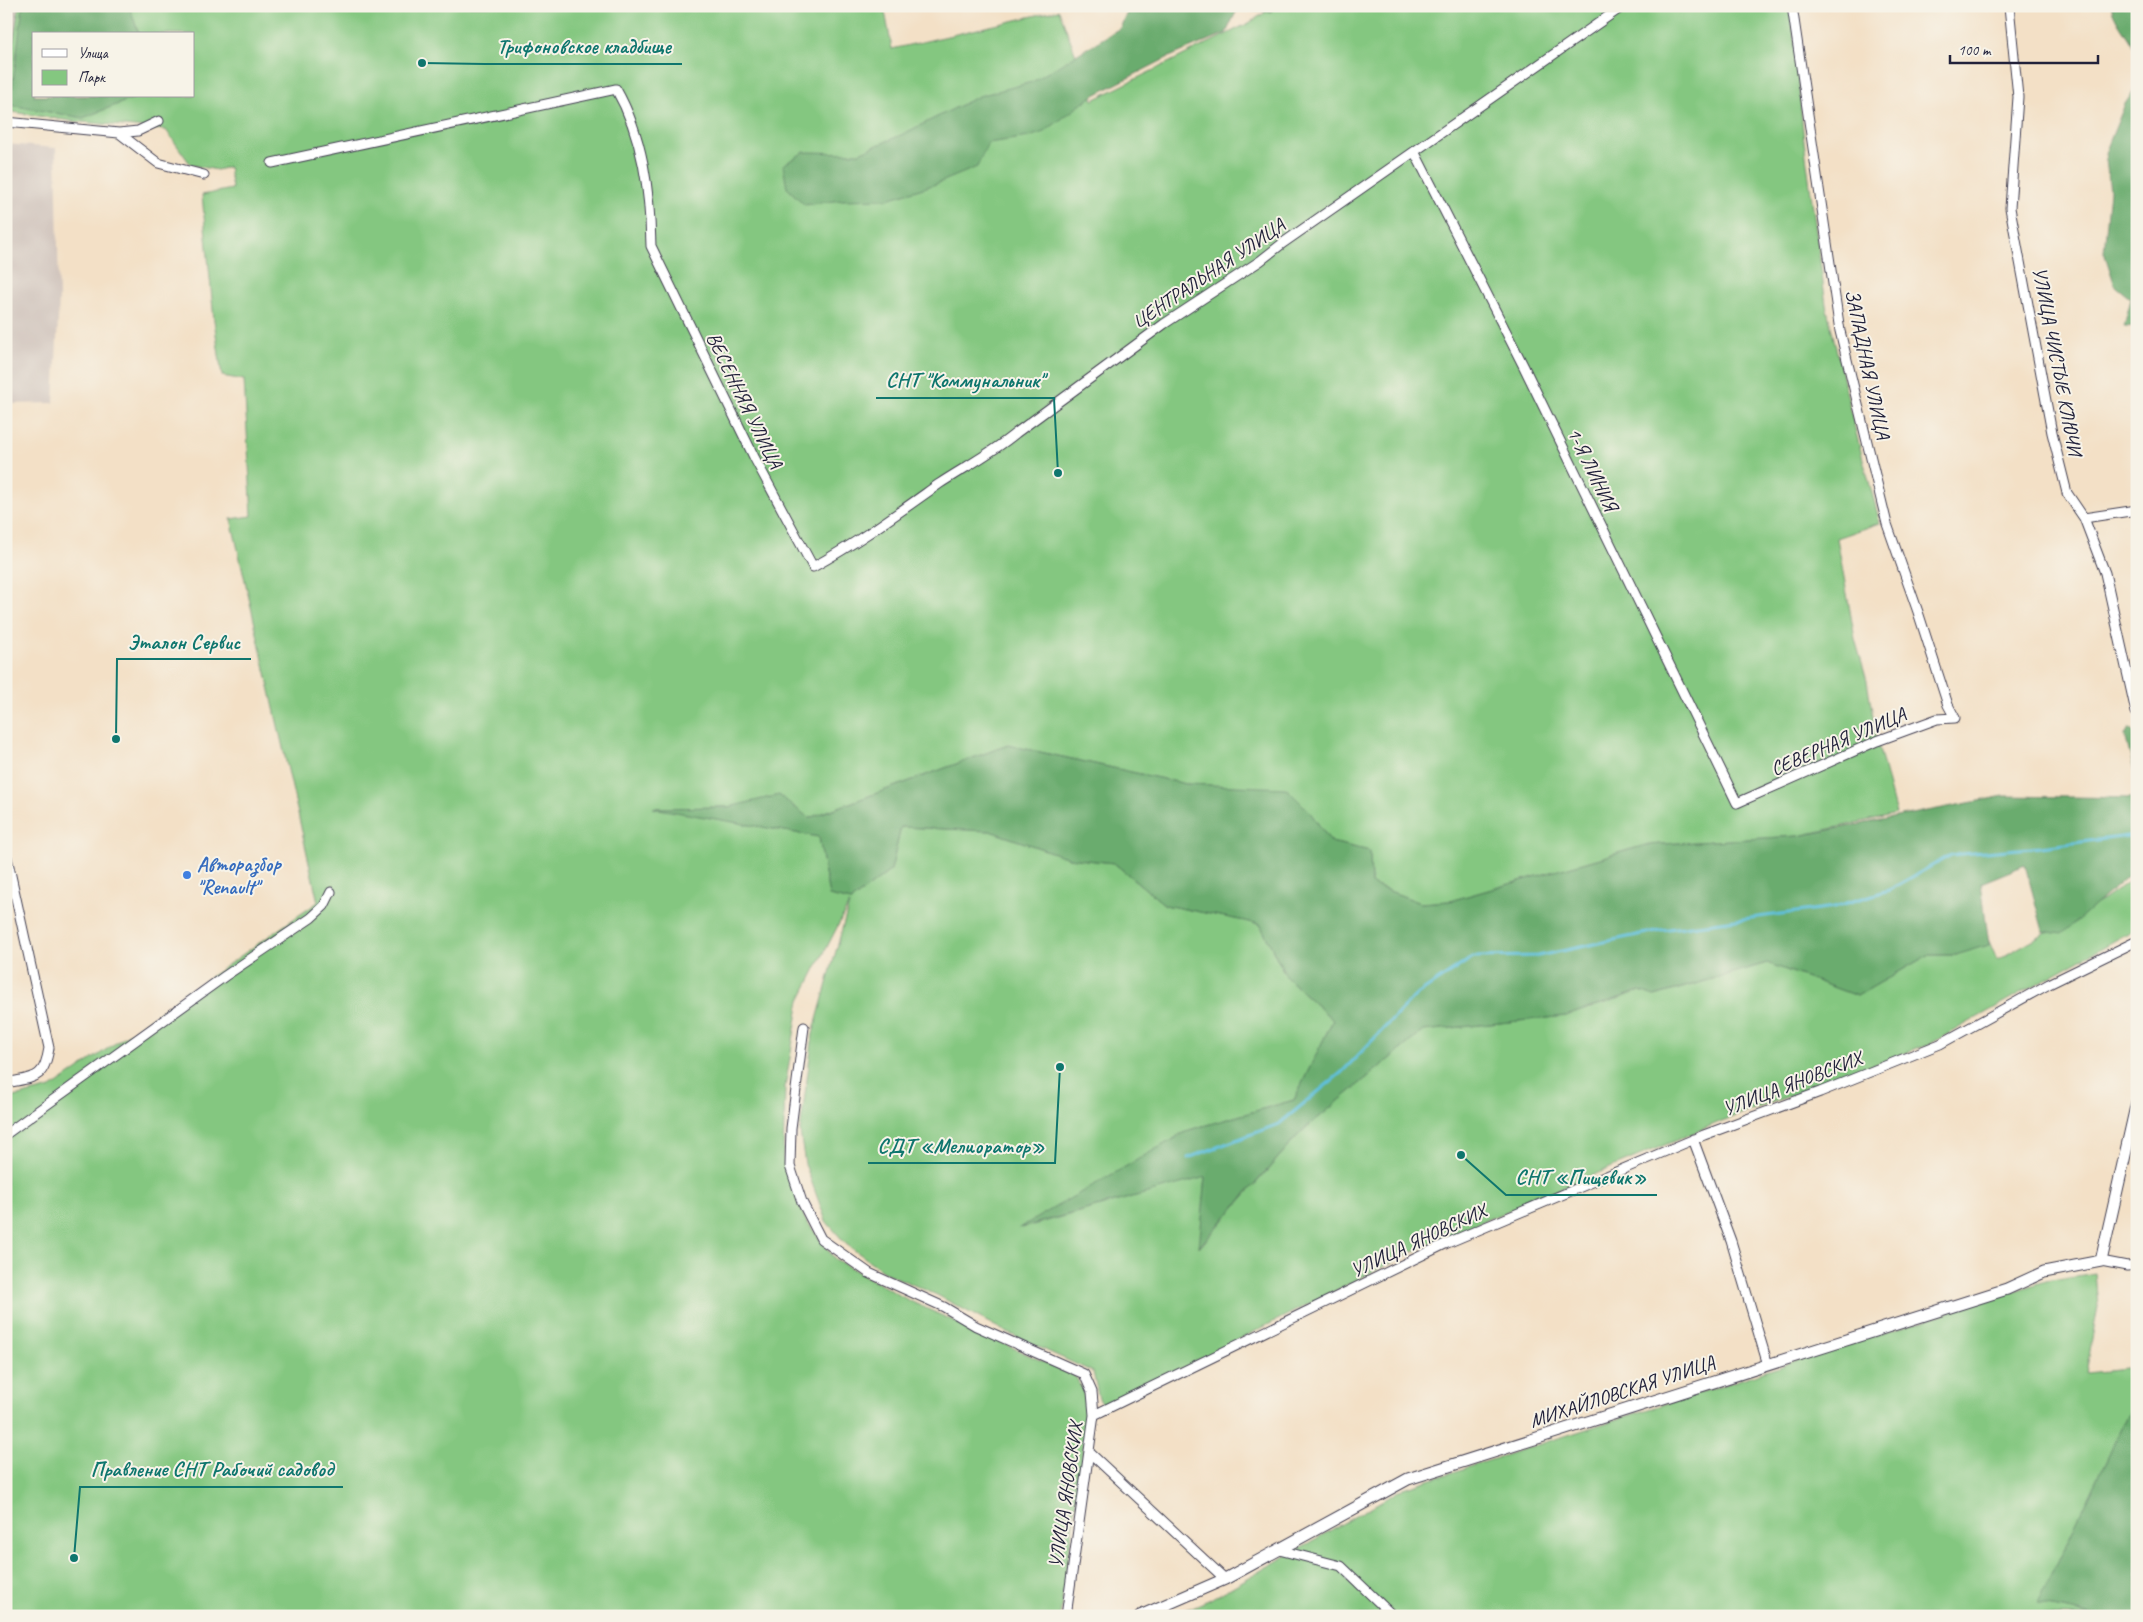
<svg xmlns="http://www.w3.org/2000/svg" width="2143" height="1622" font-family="Caveat,sans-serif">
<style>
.industrial{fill:#cec1ba}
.green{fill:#84c780;stroke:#53745e;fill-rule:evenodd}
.forest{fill:#6bac6e;stroke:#466754}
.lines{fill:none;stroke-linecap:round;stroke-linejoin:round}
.stream{stroke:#5fc0dd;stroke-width:3}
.minor-casing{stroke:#413e50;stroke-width:11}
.tertiary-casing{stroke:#413e50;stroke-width:13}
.minor{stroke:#fff;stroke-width:9}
.tertiary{stroke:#fff;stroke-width:11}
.shop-dot{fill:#3f7fe0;stroke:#f7f3e8;stroke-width:2}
.labels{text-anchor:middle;stroke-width:4;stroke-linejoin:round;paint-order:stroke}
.street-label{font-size:20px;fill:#22223b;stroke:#f7f3e8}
.shop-label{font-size:20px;font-weight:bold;fill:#366cbe;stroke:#f7f3e8;text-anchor:start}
.leader{fill:none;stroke:#0f766e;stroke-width:2}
.callout-dot{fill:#0f766e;stroke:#f7f3e8;stroke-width:2}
.callout-label{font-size:21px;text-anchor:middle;font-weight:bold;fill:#0f766e;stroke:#f7f3e8;stroke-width:4;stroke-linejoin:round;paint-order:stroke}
</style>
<rect width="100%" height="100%" fill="#f7f3e8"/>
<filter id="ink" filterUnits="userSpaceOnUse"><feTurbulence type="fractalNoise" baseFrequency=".02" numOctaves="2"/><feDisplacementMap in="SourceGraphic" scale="10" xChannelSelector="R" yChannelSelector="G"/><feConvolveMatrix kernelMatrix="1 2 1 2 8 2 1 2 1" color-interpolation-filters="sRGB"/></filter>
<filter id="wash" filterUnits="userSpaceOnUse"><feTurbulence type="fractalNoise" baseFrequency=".0096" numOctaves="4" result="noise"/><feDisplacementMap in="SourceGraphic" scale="20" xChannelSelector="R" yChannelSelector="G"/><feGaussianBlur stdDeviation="1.12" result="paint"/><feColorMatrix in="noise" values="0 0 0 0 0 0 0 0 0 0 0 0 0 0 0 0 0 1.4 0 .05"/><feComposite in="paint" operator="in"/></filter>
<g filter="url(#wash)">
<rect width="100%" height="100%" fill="#f3e0c6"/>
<path class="industrial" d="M6,6H19L6,93Z
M6,144L56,148L59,297L54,403L6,404Z"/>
<path class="green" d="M19,6H884L892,49L1059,10L1093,100L1249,23L1275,6H1791L1804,141L1826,305L1855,429L1880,523L1837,538L1855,639L1867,681L1877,741L1896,814L1799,836L1646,845L1450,901L1421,903L1371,884L1370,851L1331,842L1309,811L1286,789L1186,784L1008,745L809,818L729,807L657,808L819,837L829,896L851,901L891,870L901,827L990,831L1069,858L1114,863L1165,905L1260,924L1287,978L1333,1020L1294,1100L1189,1130L1022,1228L1206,1176L1200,1247L1300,1133L1423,1031L1566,1016L1640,991L1655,996L1767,963L1857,996L1928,955H1957L1986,934L1997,960L2103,900L2137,876V928L1930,1044L1722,1121L1422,1247L1105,1407L1099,1399L1093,1372L1008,1333L937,1295L886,1273L846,1244L826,1221L805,1164L800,1132L813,1034L849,904L800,1000L785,1087L783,1158L805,1219L835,1259L910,1301L1075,1376L1083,1389L1088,1414L1060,1616H6V1099L51,1088L318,902L231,519L252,516L244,380L222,376L214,320L202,195L232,189L229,167L217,170L191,165L166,130L71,121L6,111V93ZM34,34H194V96H34Z
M2095,1273L2098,1306L2086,1373L2137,1368V1396L2039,1604L2097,1616H1172L1213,1598L1404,1488L2045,1281Z"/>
<path class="forest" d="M23,6H129L139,34H34V96H134V98L83,118L10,105Z
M1130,6H1277L1271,12L1238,8L1226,33L1167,58L1091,97L1044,132L1029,137L988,143L977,167L936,184L888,199L842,200L805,205L787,188L783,165L804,152L859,153L901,135L979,96L1032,82L1120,28Z
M2111,6H2137V59C2134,40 2116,26 2111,6Z
M2137,86V327L2124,326L2131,299L2115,286L2104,252L2110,190L2105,153L2125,104Z
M2129,728L2137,734V783L2125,735Z
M1008,745L1186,784L1286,788L1309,811L1331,842L1370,851L1371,884L1421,903L1450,901L1646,845L1799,836L2004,796L2137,798V868L2062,934L2043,931L2025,865L1981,883L1989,945L1956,955H1928L1857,996L1767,963L1654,996L1640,991L1566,1016L1423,1031L1300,1133L1199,1247L1206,1177L1019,1228L1189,1130L1294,1100L1333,1020L1287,978L1260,924L1165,905L1114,863L1069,858L990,831L901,827L891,870L851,901L829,896L819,837L653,808L729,807L779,795L809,818Z
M2137,1396V1616H2097L2038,1604Z"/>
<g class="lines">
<path class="stream" d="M1188,1158L1279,1124L1342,1072L1414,997L1473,957L1538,956L1661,930L1834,907L1889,890L1951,855L2041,847L2137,835"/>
</g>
</g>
<g filter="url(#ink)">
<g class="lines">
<defs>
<path id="minor" d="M2009,6L2018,97L2010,208L2052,433L2067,493L2084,518L2105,573L2136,712
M6,122L119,133L138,131L159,121
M119,133L158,163L204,175
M1415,153L1524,367L1737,803L1877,741L1937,719L1955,718L1948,705L1918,612L1887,524L1840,331L1792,6
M272,163L616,89C643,136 650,192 651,246L755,459L813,567C857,543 898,513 939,484C965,467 992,453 1016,433L1164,324L1260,261L1283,243L1623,6
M2084,518L2137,510
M6,853L49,1048C44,1080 35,1077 6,1083
M804,1027L791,1128L790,1166L802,1202L821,1239L869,1273L944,1307L976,1326L1084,1374L1092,1392L1094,1415
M6,1134L225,976L311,918L324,906L331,892
M1693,1139L1731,1241L1768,1365
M2101,1261L2127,1266L2137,1265
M1089,1452L1225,1579
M1279,1550L1341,1566L1393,1616
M1066,1616L1094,1415L1445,1244L1704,1135L1820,1092L1940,1044L2049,984L2137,941"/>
<path id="tertiary" d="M1140,1616L1225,1579L1408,1479L2007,1289L2044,1272L2101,1261L2137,1102"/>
</defs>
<use href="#minor" class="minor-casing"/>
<use href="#tertiary" class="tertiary-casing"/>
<use href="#minor" class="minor"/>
<use href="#tertiary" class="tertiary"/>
</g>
</g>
<circle class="shop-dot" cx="187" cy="875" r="5"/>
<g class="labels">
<g class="street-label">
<text transform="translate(1208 273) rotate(-34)" y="7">ЦЕНТРАЛЬНАЯ УЛИЦА</text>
<text transform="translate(2058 361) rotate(79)" y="7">УЛИЦА ЧИСТЫЕ КЛЮЧИ</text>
<text transform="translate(1868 364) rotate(78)" y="7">ЗАПАДНАЯ УЛИЦА</text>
<text transform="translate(745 400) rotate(64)" y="7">ВЕСЕННЯЯ УЛИЦА</text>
<text transform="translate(1593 469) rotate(64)" y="7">1-Я ЛИНИЯ</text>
<text transform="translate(1838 741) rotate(-23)" y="7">СЕВЕРНАЯ УЛИЦА</text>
<text transform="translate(1792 1083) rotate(-21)" y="7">УЛИЦА ЯНОВСКИХ</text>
<text transform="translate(1418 1240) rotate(-25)" y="7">УЛИЦА ЯНОВСКИХ</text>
<text transform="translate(1622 1391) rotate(-18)" y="7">МИХАЙЛОВСКАЯ УЛИЦА</text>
<text transform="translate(1065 1495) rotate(-82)" y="7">УЛИЦА ЯНОВСКИХ</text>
</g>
<g class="shop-label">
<text x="197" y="871">Авторазбор<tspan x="197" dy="23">"Renault"</tspan></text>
</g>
</g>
<path class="leader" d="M422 63L485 64H682M1058 473L1054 398H876M116 739L117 659H251M1060 1067L1055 1163H868M1461 1155L1506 1195H1657M74 1558L80 1487H343"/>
<g class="callout-dot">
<circle cx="422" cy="63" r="5"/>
<circle cx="1058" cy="473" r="5"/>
<circle cx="116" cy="739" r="5"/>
<circle cx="1060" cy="1067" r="5"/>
<circle cx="1461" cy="1155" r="5"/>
<circle cx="74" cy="1558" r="5"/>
</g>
<g class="callout-label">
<text x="584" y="53">Трифоновское кладбище</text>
<text x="965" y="387">СНТ "Коммунальник"</text>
<text x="184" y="649">Эталон Сервис</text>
<text x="961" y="1153">СДТ «Мелиоратор»</text>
<text x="1581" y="1184">СНТ «Пищевик»</text>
<text x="212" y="1476">Правление СНТ Рабочий садовод</text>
</g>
<rect width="2143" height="1622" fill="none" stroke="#f7f3e8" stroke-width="25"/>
<rect x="32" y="32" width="162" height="65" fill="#f7f3e8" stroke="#a29fa3"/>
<rect x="42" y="49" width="25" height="8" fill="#ffffff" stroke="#a29fa3"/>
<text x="78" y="58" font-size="15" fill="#22223b">Улица</text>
<rect x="42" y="70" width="25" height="15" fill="#84c780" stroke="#a29fa3"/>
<text x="78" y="82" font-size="15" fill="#22223b">Парк</text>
<path d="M1950 55v8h148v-8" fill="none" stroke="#22223b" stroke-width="2.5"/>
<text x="1958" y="55" font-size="15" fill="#22223b" stroke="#f7f3e8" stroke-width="4" paint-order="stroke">100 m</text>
</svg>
